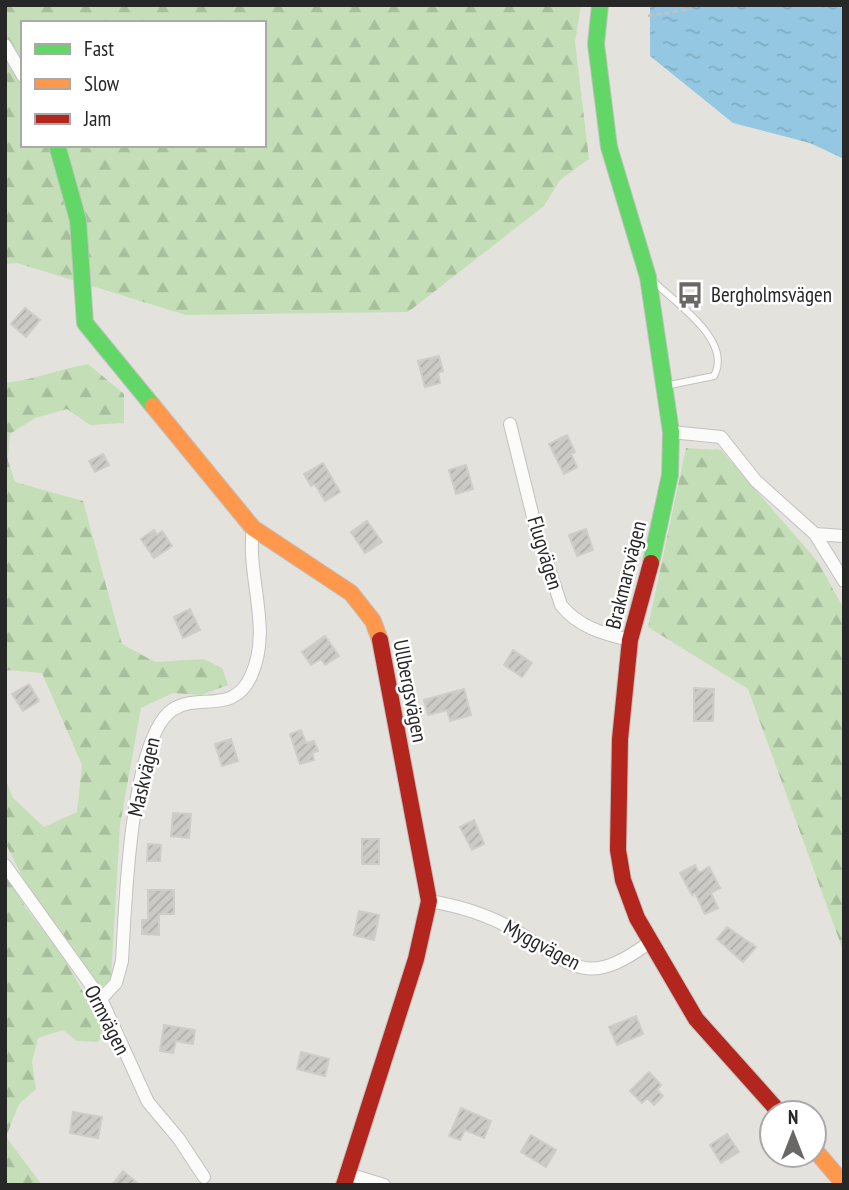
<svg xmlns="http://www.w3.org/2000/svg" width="849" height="1190" font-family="'PT Sans Narrow',sans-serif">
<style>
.forest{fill:url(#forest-firs);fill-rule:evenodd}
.water{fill:url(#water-ripples)}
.building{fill:url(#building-hatch);stroke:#cfcdc8;stroke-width:2}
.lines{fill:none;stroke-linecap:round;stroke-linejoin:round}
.lane-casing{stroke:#c2c1c1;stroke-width:8}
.street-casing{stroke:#c2c1c1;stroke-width:14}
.fast-casing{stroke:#c2c1c1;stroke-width:18}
.slow-casing{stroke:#c2c1c1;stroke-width:18}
.jam-casing{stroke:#c2c1c1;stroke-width:18}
.path{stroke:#c2c2c1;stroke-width:2.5;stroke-dasharray:5 3.5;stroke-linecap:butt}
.lane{stroke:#fbfbfa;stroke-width:6}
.street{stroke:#fbfbfa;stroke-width:12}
.fast{stroke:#63d668;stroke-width:16}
.slow{stroke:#ff974d;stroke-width:16}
.jam{stroke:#b3261e;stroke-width:16}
.labels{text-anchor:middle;stroke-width:5;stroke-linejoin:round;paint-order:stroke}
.poi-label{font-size:21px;fill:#272727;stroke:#fff;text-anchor:start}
.street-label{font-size:21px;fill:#272727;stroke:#fff}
</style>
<defs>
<pattern id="forest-firs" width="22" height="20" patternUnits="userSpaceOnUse" patternTransform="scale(1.75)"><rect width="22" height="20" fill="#c4dfb7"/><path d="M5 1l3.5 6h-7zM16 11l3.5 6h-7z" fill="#a8bf9d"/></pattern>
<pattern id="water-ripples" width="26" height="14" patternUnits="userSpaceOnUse" patternTransform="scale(1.75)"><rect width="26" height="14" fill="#94c8e2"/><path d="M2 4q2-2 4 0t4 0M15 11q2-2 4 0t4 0" fill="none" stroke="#80acc2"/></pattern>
<pattern id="building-hatch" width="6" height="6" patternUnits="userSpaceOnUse" patternTransform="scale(1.75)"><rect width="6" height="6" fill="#cccac6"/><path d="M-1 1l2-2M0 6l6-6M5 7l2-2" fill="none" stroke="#afaeaa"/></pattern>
</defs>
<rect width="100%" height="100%" fill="#e4e2dc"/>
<path class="forest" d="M5,5H581L575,42L589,159L560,180L544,206L408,312L186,315L17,263L5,264ZM23,23H264V145H23Z
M88,364L124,394V423L90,425L67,409L35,418L10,434L8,461L15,482L83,501L122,644L155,662L204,659L222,668L228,685L201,695L173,693L141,708L120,825L111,980L99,989L36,905L5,842V778L13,798L44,827L77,812L82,765L42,673L5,670V383C34,380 59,369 88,364Z
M686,448L721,450L818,562L844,609V953L748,689L648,627Z
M5,868L25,907L60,951L105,1031L98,1042L77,1041L63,1030L38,1038L32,1062L36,1089L19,1104L6,1137L42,1185H5Z"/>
<path class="water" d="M650,5H844V159L810,143L733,123L650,56Z"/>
<path class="building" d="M25,308L40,320L26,337L11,324Z
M439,356L443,371L438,373L440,383L425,387L418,361Z
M567,435L575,452L571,454L577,467L564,474L549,444Z
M103,454L109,465L95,472L89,461Z
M323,463L340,492L325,501L315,484L311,486L304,474Z
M466,465L473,489L456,494L449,470Z
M367,521L382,542L365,553L351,532Z
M586,529L593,550L577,556L569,535Z
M154,530L157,535L162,531L172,546L154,558L141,539Z
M190,609L200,630L183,638L174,617Z
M325,636L339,656L325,665L321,659L311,665L302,652Z
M513,650L532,663L522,677L504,665Z
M29,684L39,701L23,711L12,694Z
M694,688L714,689L713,721H694Z
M464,689L471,715L450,721L447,710L428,715L424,700Z
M301,730L306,743L314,741L318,751L312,753L314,760L300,764L290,734Z
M231,739L238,761L222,766L215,744Z
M173,813L191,814L189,838L171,836Z
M474,820L484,844L472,850L460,827Z
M362,839H379V864H362Z
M148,844L161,845L160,861H147Z
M695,865L699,873L709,867L720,888L711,893L718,908L705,914L695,893L692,895L680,873Z
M148,890H174V914H159V935L142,934V920H148Z
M359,911L379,915L374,940L354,935Z
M727,927L756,947L743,962L717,939Z
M636,1016L643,1034L617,1045L609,1027Z
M164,1025L195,1030L193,1044L176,1041L173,1053L160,1051Z
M301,1052L329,1059L325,1076L297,1069Z
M649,1072L661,1085L657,1090L663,1096L654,1105L647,1098L642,1103L630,1091Z
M461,1108L491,1121L484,1138L465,1130L460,1140L449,1136Z
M73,1112L102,1117L98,1138L70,1133Z
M727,1134L739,1152L721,1163L710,1145Z
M531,1135L556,1150L546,1167L521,1152Z
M123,1171L140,1185H112Z"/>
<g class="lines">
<defs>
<path id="lane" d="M654,282C677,304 733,341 714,376L665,386"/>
<path id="street" d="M5,45L23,76
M510,424L535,525L561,605C578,627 604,634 630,640
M671,432L721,437L756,481L815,534L844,581
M815,534L844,536
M5,865L101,999L148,1102L179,1139L204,1177
M429,901C460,906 489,915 516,931C575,966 586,989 650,942
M101,999L116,983L122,961C125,909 130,740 172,710C198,692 233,716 251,676C273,629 246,577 253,528
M348,1174L384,1185"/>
<path id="fast" d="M600,5L596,44L609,147L648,277L671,432L670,475L651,563
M57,145L78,220L85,323L153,406"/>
<path id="slow" d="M153,406L253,528L351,593L373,621L380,640
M814,1149L844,1184"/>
<path id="jam" d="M651,563L630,640L620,739L618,850L623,880L637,918L696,1019L780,1113
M344,1185L416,959L429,901L380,640"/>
</defs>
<use href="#lane" class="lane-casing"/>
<use href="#street" class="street-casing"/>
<use href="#fast" class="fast-casing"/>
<use href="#slow" class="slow-casing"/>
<use href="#jam" class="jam-casing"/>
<path class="path" d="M648,16L691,9"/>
<use href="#lane" class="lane"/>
<use href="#street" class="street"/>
<use href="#fast" class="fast"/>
<use href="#slow" class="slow"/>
<use href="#jam" class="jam"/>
</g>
<defs>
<symbol id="bus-bare" viewBox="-9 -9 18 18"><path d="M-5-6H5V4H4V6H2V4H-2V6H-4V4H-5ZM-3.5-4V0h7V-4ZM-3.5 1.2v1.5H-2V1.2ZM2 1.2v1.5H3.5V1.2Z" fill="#696866" stroke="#fff" stroke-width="2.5" paint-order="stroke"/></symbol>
</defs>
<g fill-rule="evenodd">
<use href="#bus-bare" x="671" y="276" width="38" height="38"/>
</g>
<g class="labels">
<g class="poi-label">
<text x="711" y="302">Bergholmsvägen</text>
</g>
<g class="street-label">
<text transform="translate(545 553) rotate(73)" y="7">Flugvägen</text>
<text transform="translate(626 575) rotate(-76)" y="7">Brakmarsvägen</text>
<text transform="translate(410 691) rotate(79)" y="7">Ullbergsvägen</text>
<text transform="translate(144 777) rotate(-77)" y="7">Maskvägen</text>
<text transform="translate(542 945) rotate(28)" y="7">Myggvägen</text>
<text transform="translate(107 1020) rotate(63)" y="7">Ormvägen</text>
</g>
</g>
<rect width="849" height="1190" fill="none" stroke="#272727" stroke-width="14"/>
<rect x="21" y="21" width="245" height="126" fill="#ffffff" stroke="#a9a9a9" stroke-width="2"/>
<rect x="35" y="44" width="35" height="10" fill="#63d668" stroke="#a9a9a9" stroke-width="2"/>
<text x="84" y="56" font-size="21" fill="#272727">Fast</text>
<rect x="35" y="79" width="35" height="10" fill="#ff974d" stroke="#a9a9a9" stroke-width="2"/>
<text x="84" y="91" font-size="21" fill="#272727">Slow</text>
<rect x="35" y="114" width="35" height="10" fill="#b3261e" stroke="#a9a9a9" stroke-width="2"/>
<text x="84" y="126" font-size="21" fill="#272727">Jam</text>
<g transform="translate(793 1134)"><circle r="33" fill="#ffffff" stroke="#a9a9a9" stroke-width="2"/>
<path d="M0-5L12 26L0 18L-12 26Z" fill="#696866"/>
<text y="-10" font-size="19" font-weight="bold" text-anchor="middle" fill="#272727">N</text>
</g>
</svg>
